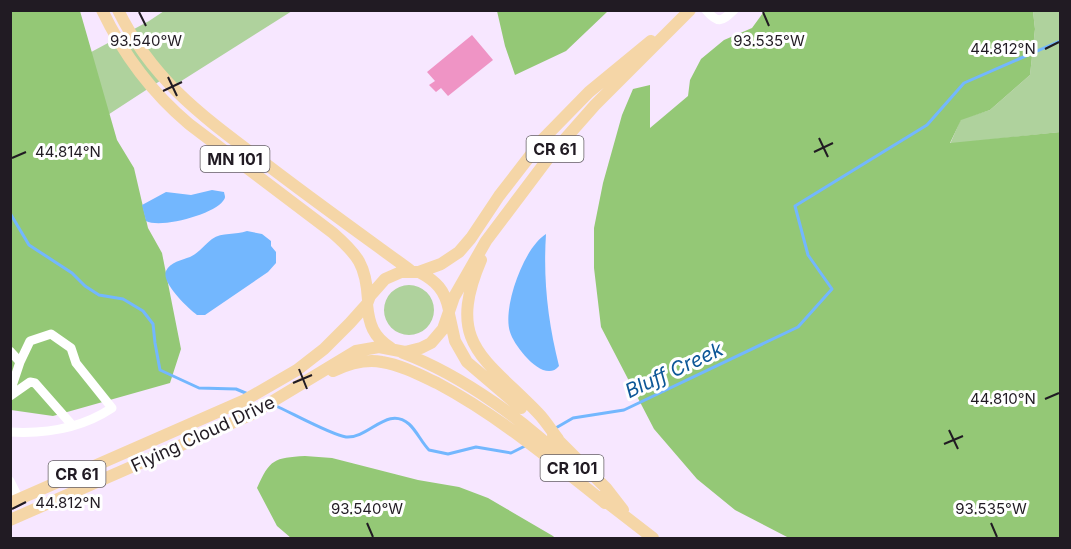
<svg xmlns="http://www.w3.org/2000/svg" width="1071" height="549" font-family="Inter,sans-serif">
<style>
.green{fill:#afd29d}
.forest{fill:#94c876}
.water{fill:#73b7fe}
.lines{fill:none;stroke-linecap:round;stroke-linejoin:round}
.stream{stroke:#73b7fe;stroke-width:3}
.building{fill:#ef94c5}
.minor{stroke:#fff;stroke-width:9}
.major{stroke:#f5d6a7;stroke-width:12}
.ticks{fill:none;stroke:#211b23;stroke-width:2}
.labels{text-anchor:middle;stroke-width:6;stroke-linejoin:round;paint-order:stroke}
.shield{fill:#fff;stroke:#645f65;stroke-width:1.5}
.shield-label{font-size:16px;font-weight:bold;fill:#211b23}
.street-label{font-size:18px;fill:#211b23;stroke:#fff}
.water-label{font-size:20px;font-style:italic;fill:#0d5797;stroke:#fff}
.ticks-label{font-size:15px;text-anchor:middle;fill:#211b23;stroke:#fff;stroke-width:6;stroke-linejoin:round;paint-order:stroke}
</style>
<rect width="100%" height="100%" fill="#f7e7ff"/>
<path class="green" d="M164,11H292L167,90L163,79L11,178V95L149,21Z
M1033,11H1060V132L950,144L961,119L990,110L1030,75L1035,29Z
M384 310a25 25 0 1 1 50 0a25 25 0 1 1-50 0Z"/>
<path class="forest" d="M765,10L1033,11L1035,29L1030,75L990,110L961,120L950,143L1060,132V538H789L735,510L697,479L654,429L601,327L594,268V228L603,183L622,115L633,89L650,85V128L688,96L690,80L701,59L724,40L752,28Z
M11,11H80L117,140L134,168L148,228L162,253L181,349L170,383L53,416L11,410Z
M497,11V10L608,11L566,51L515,75L505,46Z
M305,456L332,458L418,480L459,487L488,498L553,536L555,538H291L277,526L257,488C270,459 274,458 305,456Z"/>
<path class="water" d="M212,190L224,192C225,197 226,197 223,201C214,214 161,229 146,221L142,205L166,192L191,195Z
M247,231L262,234L271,241V246L276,252V263L268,272L205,315H197C188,308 161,283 166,271C170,262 182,260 190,257C199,253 204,245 212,239C222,232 236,235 247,231Z
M546,234C543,280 548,322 559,366C544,385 514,346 510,332C502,308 524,247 546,234Z"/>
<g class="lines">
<path class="stream" d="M10,213L29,245L72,273L85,286L99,295L123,299L143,311L153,324L155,343L160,370L199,388L236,389L248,394
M274,405C290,412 331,435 346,437C369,439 387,405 409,424C416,430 422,443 429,450L448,454L476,447L511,453L525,446
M554,429L573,418L624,410L798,327L832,289L808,255L795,206L927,125L964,83L1060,41"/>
</g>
<path class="building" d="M472,35L493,60L448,96L441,88L436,92L429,85L435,81L427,72Z"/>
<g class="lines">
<path class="minor" d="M706,10C718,24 721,22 734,10
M10,351L20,362
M10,392L20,362L30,341L51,334L71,348L76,363L112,408C82,428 45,434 10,432
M10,396L30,382L35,383L72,425
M10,481L19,499"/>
<path class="major" d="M102,10C123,54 151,92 189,124L333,233C358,255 366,265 368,300
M118,10C153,82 205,118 266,164C313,200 362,235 410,270
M481,260C445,344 485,358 538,413C545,420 551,430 558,439
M419,272C436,281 445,290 449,310
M367,304C369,324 373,337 391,348
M449,314L455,341L467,362L521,408
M403,353C462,375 530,424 573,469
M333,371C348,364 366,359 382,362C401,365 420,375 437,383C499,416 551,460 605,503
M553,435L606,488L623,510
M600,497L653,538
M10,503L245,400L297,370L324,349L350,323L367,304L370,296L385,279L401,272H419L441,264L459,252L471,238L499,196L543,139L589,92L651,41
M10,520L250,415L356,351L379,347L405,352L421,348L431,343L443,329L454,297L486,241L550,156L595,105L690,10"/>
</g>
<path class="ticks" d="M139,12L146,26M763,12L769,26M1045,49L1059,42M168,77L177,96M163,91L182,82M819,138L828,157M814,152L833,143M12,158L26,152M299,369L307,389M293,383L312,375M1045,399L1059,393M949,430L958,449M944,444L963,436M12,509L26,502M367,523L373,537M991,523L997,537"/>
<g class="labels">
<g class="shield">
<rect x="526.5" y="136" width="57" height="26" rx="4.5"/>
<rect x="200.5" y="146" width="69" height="26" rx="4.5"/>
<rect x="540.5" y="455" width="63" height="26" rx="4.5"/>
<rect x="48.5" y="461" width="57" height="26" rx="4.5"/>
</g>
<g class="shield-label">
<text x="555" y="155">CR 61</text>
<text x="235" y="165">MN 101</text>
<text x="572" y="474">CR 101</text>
<text x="77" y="480">CR 61</text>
</g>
<g class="street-label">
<text transform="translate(203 434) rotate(-25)" y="6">Flying Cloud Drive</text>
</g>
<g class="water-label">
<text transform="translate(674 370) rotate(-25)" y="7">Bluff Creek</text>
</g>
</g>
<g class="ticks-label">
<text x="146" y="46">93.540°W</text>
<text x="769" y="46">93.535°W</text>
<text x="1003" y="54">44.812°N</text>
<text x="68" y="157">44.814°N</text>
<text x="1003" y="404">44.810°N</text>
<text x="68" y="508">44.812°N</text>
<text x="367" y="514">93.540°W</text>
<text x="991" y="514">93.535°W</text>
</g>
<rect width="1071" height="549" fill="none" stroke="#211b23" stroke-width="24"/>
</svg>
